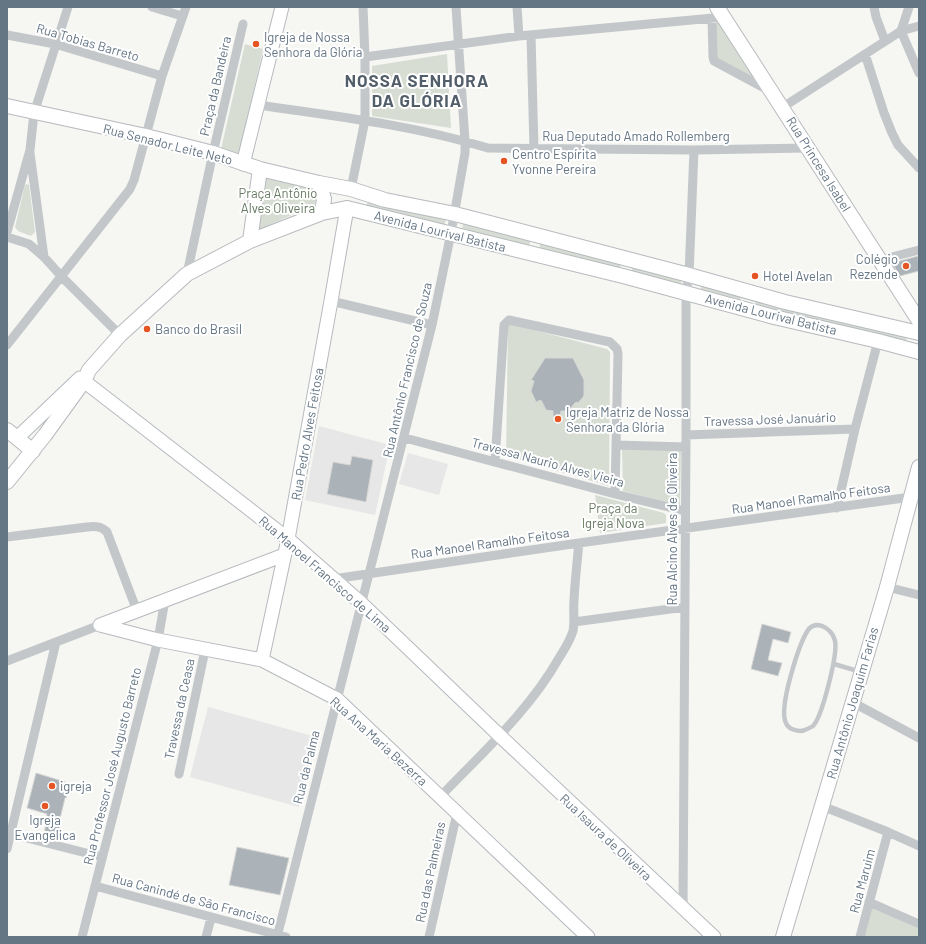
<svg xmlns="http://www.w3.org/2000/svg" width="926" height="944" font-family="Barlow,sans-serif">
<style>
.built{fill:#e6e7e6}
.green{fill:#d7ddd3}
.building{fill:#abb3b9;stroke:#d7d7d5}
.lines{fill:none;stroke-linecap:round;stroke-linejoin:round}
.secondary-casing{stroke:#b5babf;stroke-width:15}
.primary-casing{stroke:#b6babe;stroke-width:16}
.lane{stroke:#c3c7ca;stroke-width:4.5}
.street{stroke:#c3c7ca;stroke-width:9}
.secondary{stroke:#fff;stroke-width:13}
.primary{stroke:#fff;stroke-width:14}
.poi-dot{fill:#e55423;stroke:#fff;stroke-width:1.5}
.labels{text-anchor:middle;stroke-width:4;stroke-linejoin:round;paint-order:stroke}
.poi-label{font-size:13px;fill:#647584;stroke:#fff;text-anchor:start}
.street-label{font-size:13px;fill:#647584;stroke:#fff}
.park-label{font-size:13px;fill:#687b63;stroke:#fff}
.district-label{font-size:17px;font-weight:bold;letter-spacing:1px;fill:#525e69;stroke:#fff}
</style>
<rect width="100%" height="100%" fill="#f6f6f2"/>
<path class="built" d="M319,426L390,445L375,515L305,500Z
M408,453L448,464L439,495L399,484Z
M208,707L316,737L299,807L190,777Z"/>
<path class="green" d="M716,21L725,28L756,77L754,79L716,59Z
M245,44L263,49L239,154L221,149Z
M447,54L451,128L372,116V66Z
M266,178L315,190L318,194L316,201L314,205L258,230L261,184Z
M27,184L29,185L35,232L31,236L18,231L15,227L25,185Z
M369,198L444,218L446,219L444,227L366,207Z
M463,223L530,240L529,249L462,231Z
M541,240L622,262L619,270L539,251Z
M633,264L683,277L680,286L631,274Z
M702,284L742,293L739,304L700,293Z
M757,299L906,335L907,342L754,307Z
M511,324L607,349L610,352L609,486L506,456L508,327Z
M622,449L681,451L680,506L623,491Z
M595,495L664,513L666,515V523L660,524L600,533Z
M872,907L919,929V937H864Z"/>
<path class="building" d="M918,256L919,271L900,276L892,263Z
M545,358H573L584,380V396L578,403L576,402L568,411H561L560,417L553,416V411L546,410L541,400L536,402L531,391L534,381L531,380Z
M352,456L373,460L366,502L327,494L333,462L350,465Z
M762,624L791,632L788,643L773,639L768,660L782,663L778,676L751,669Z
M36,773L72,784L66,798H65L59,823L60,824L58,838L44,836L47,814L27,808Z
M237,847L289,858L280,895L229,885Z"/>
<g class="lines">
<defs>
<path id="secondary" d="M243,164L282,7
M17,438L80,378L288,539L361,603L499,735L714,937
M100,625L158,640L262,660L337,699L588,937
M100,625L284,555
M262,660L288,539L331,301L347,208"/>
<path id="primary" d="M717,7L919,321
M7,106L146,136L213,153L260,169L319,183L351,189L385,200L455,214L689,275L785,302L919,333
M319,183L324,199L322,213
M250,241L260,169
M7,430L33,451
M7,482L45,435L84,381L89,370L120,335L187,274L250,241L322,213L347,208L623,276L774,317L878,341L919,352
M783,937L887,587L919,467"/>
</defs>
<use href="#secondary" class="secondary-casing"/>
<use href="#primary" class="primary-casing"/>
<path class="lane" d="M816,625C825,625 833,632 835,641C838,654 822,717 813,726C810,728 805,730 802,731C796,731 788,729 786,723C778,708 799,644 808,630C810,627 812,626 816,625Z
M834,664L861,672"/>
<path class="street" d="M152,7L182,16
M517,7L519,36
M874,7L876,17L885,41
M712,18L713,57L714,61L768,90
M901,31L919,73
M901,31L909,7
M7,35L55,44L162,76
M531,35L534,149
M865,54L884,113L892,133L898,145L919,168
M365,57L519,36L724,17
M258,105C335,116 413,125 488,148L694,150L808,148
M783,107L901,31L919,26
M30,153L44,257
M351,189L365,120V57L363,7
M7,232L30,150L34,113L68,7
M7,237L29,244L44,257L62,277L120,335
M880,260L919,250
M187,274L213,153L243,24
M331,301L432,325
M7,345L130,189L134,180L162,76L186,7
M686,435L855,429
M405,438L615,494L685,511
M616,445L686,447
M495,461L504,325L509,320L518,322L610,342L617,349L618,354L615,494
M837,508L855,429L878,341
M7,537L87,527C95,526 101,526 107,532L137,611
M333,579L579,543L911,497L919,499
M887,587L919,595
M574,622L685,607
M7,661L100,625
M852,702L919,738
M179,774L205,650
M440,797C482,753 529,711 559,658C564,650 570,641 573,631C575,621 573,611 574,600C575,581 577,562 579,543
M822,806L888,832L919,846
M11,834L102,857
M7,849L56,642
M95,886L286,937
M869,902L919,924
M683,910L686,435V292L689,275L694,150
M82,937L158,640L165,600
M206,937L211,918
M277,937L432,325L451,233L465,153V141L456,7
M429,937L457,813
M860,937L888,832"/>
<use href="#secondary" class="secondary"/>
<use href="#primary" class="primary"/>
</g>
<g class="poi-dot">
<circle cx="256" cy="44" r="4"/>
<circle cx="504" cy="161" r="4"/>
<circle cx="906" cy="266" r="4"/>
<circle cx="755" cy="276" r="4"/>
<circle cx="147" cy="329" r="4"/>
<circle cx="558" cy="419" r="4"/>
<circle cx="52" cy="786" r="4"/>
<circle cx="45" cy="806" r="4"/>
</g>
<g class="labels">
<g class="poi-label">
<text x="264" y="42">Igreja de Nossa<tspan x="264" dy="15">Senhora da Glória</tspan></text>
<text x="512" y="159">Centro Espírita<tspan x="512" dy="15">Yvonne Pereira</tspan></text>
<text x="898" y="264" text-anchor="end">Colégio<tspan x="898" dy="15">Rezende</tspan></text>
<text x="763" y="281">Hotel Avelan</text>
<text x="155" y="334">Banco do Brasil</text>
<text x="566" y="417">Igreja Matriz de Nossa<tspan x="566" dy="15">Senhora da Glória</tspan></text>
<text x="60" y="791">igreja</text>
<text x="45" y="825" text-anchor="middle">Igreja<tspan x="45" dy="15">Evangelica</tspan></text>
</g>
<g class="street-label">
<text transform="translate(88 42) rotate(16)" y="5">Rua Tobias Barreto</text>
<text transform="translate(215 86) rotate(-77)" y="5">Praça da Bandeira</text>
<text x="636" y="141">Rua Deputado Amado Rollemberg</text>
<text transform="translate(168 144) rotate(14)" y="5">Rua Senador Leite Neto</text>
<text transform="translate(819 164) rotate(58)" y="5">Rua Princesa Isabel</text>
<text transform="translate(440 231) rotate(14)" y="5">Avenida Lourival Batista</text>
<text transform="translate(771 314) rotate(14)" y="5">Avenida Lourival Batista</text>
<text transform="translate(407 370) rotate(-77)" y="5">Rua Antônio Francisco de Souza</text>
<text transform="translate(770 419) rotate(-2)" y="5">Travessa José Januário</text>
<text transform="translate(307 434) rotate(-80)" y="5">Rua Pedro Alves Feitosa</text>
<text transform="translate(548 462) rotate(15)" y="5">Travessa Naurio Alves Vieira</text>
<text transform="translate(811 498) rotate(-8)" y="5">Rua Manoel Ramalho Feitosa</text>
<text transform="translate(672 529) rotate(-90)" y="5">Rua Alcino Alves de Oliveira</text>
<text transform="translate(490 543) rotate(-8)" y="5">Rua Manoel Ramalho Feitosa</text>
<text transform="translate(325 574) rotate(41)" y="5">Rua Manoel Francisco de Lima</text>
<text transform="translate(852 703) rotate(-74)" y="5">Rua Antônio Joaquim Farias</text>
<text transform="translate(179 709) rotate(-78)" y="5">Travessa da Ceasa</text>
<text transform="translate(379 741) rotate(42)" y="5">Rua Ana Maria Bezerra</text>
<text transform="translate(112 766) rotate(-76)" y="5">Rua Professor José Augusto Barreto</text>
<text transform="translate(306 767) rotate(-76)" y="5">Rua da Palma</text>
<text transform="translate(606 837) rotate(43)" y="5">Rua Isaura de Oliveira</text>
<text transform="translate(430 872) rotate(-78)" y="5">Rua das Palmeiras</text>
<text transform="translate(862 881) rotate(-75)" y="5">Rua Maruim</text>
<text transform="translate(194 899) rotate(15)" y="5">Rua Canindé de São Francisco</text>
</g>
<g class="park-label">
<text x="278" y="198">Praça Antônio<tspan x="278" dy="15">Alves Oliveira</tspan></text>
<text x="613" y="513">Praça da<tspan x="613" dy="15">Igreja Nova</tspan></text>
</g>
<g class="district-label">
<text x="417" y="87">NOSSA SENHORA<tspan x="417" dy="20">DA GLÓRIA</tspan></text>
</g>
</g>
<rect width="926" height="944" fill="none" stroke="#647584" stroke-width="16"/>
</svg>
